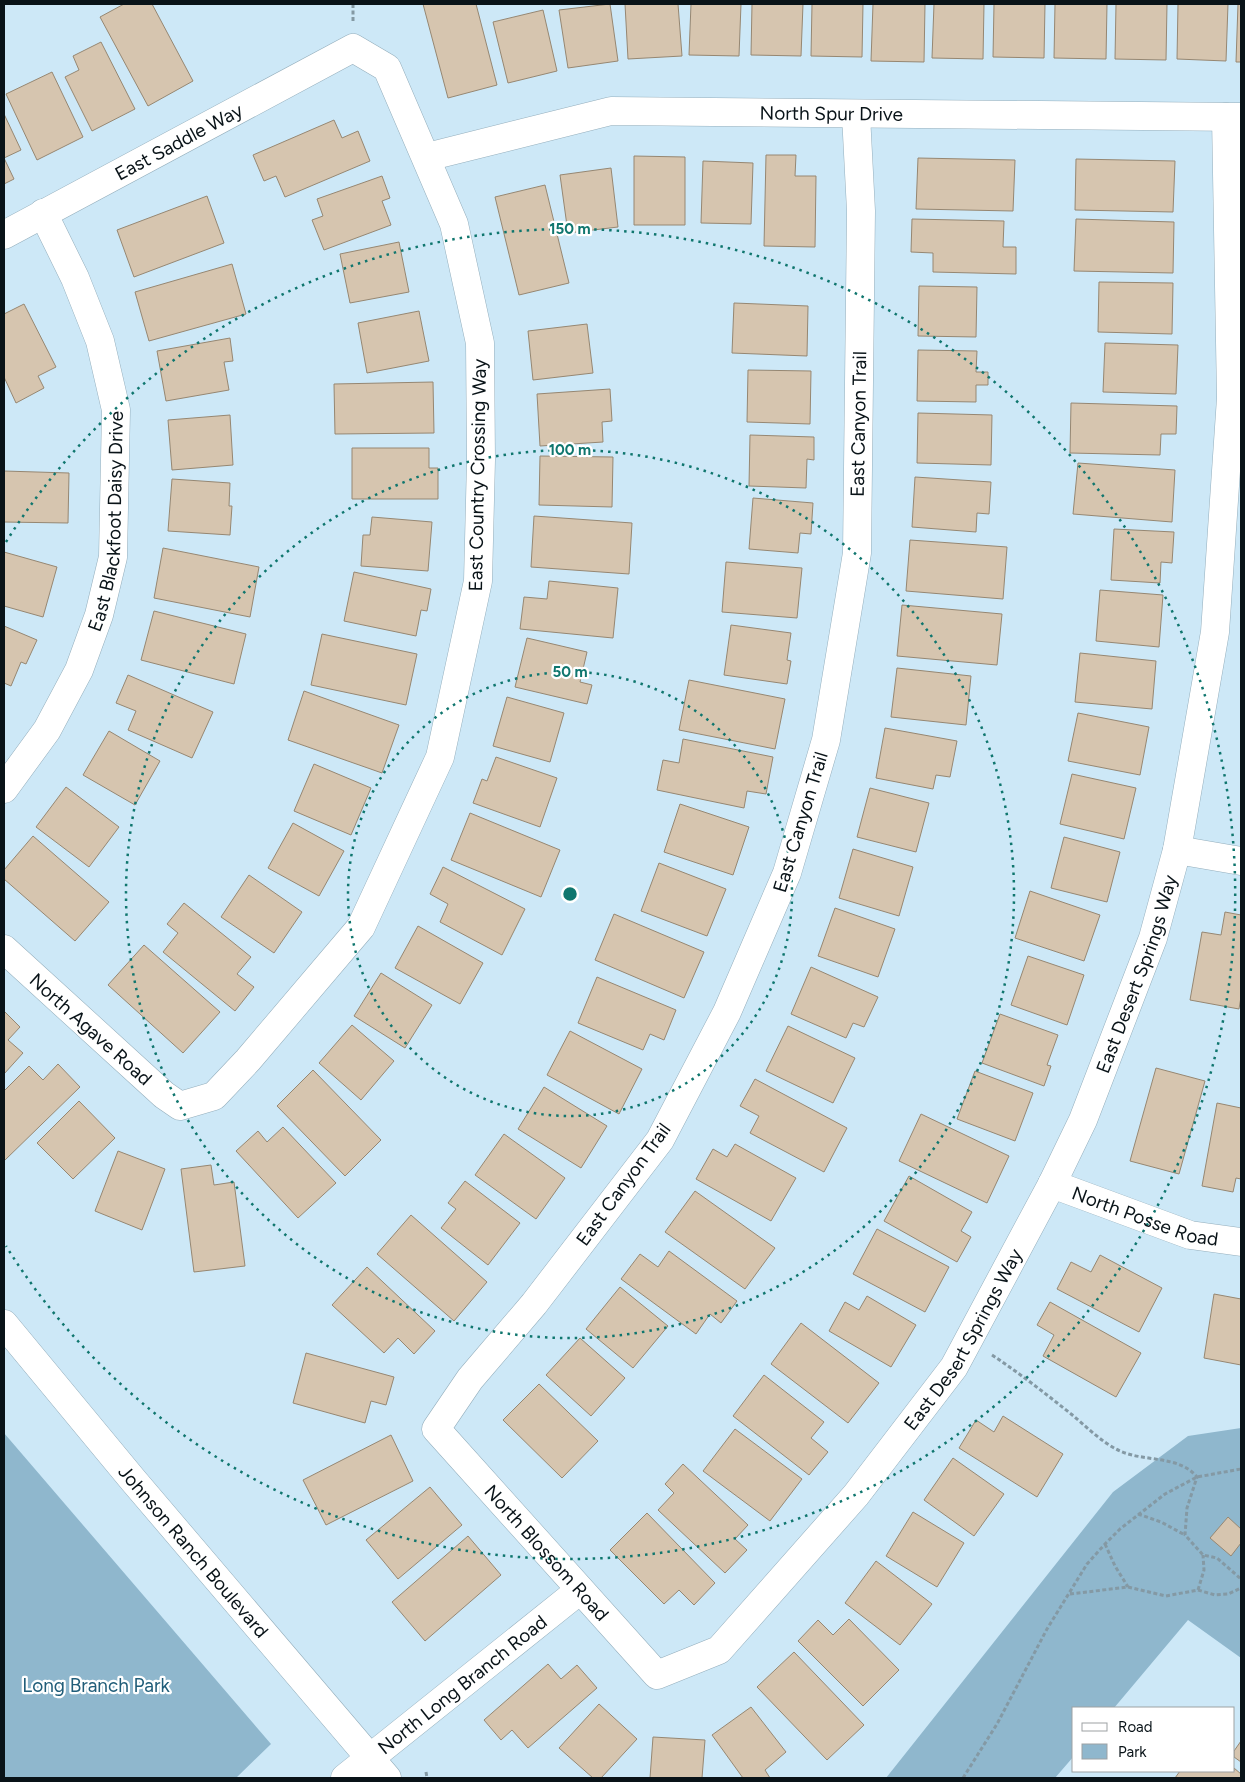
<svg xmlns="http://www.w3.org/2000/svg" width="1245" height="1782" font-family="Figtree,sans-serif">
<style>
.green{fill:#8fb7cd}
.building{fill:#d6c5af;stroke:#968772}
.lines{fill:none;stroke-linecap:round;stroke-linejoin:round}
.minor-casing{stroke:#94aebc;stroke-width:29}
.path{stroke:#8499a4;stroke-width:3;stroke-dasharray:4 2.5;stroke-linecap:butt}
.minor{stroke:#fff;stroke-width:28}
.ring{fill:none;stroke:#0f766e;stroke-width:2.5;stroke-dasharray:2.5 5}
.labels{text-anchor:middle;stroke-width:4.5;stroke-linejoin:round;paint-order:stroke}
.street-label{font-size:19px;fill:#091318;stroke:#fff}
.park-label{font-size:19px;fill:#205d79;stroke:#fff}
.centre{fill:#0f766e;stroke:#fff;stroke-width:2.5}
.ring-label{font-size:15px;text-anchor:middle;font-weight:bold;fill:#0f766e;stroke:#fff;stroke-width:4.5;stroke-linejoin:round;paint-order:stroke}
</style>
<rect width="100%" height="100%" fill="#cde8f7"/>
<path class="green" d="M1241,1428V1658L1188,1620L1114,1708H1074V1756L1055,1778H886L1113,1492L1188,1436Z
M4,1433L271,1744L236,1778H4Z"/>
<path class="building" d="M124,4H152L193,81L148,106L100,17Z
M423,4H476L497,85L448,98Z
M610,4L618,61L568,68L559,10Z
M625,4H678L682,56L628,59Z
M691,4H741L739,56L689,55Z
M752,4H803L801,56L751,55Z
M812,4H863L862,57L811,56Z
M873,4H925L924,62L871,61Z
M934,4H984L983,59L932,58Z
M994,4H1045L1044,58L993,57Z
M1055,4H1107L1106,59L1054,58Z
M1116,4H1167L1166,60L1115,59Z
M1178,4H1228L1226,61L1177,59Z
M1238,4H1241V62H1236Z
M543,10L557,71L508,83L493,22Z
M101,42L135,109L92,131L65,77L79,70L73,56Z
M52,72L83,137L37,160L6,94Z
M4,114L21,150L4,158L14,179L4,184Z
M334,120L342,138L358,131L370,161L285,197L276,176L264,181L253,155Z
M766,155H796L795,176H816L815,247L764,246Z
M634,156L685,157V225H634Z
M918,158L1015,160L1013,211L916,209Z
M1076,159L1175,161L1173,212L1075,210Z
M703,161L753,163L751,224L701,223Z
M611,168L618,227L568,233L560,175Z
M382,176L390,198L382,201L391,225L324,250L312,220L323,216L317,199Z
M545,185L569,283L519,295L495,197Z
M207,196L224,243L134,277L117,230Z
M912,219L1004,221L1003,247H1016V274L933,272V253L911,252Z
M1076,219L1174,222L1173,273L1074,271Z
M399,242L409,292L350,303L340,254Z
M232,264L246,314L149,341L135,292Z
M1099,282L1173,283L1172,334L1098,332Z
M919,286L977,287L976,337L918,336Z
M734,303L808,306L807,356L732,353Z
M24,304L56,367L38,376L44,388L16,403L4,377V314Z
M419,311L429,361L367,373L358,323Z
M587,324L593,373L533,380L528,331Z
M230,338L233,361L224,362L229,390L166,401L157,351Z
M1105,343L1178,345L1176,394L1103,392Z
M918,350L977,351L976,372H988V385H976V402L917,401Z
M748,370L811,371L810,424L747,422Z
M433,382L434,433L335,434L334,384Z
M610,389L612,421L602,422L603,442L540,446L537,394Z
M1071,403L1177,406L1176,434H1161L1160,455L1070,453Z
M918,413L992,415L991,465L917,463Z
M230,415L233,465L172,470L168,420Z
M750,435L814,437V460L807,459L806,488L749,486Z
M352,448H429V468H438V499H352Z
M540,456L613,457L612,507L539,505Z
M1078,463L1175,470L1172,522L1073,514Z
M4,471L69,473L68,523L4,522Z
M915,477L991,482L989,514L977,513L976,532L912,527Z
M172,479L230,483L229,506H232L230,535L168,531Z
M753,498L813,503L811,534L800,533L798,553L749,549Z
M534,516L632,523L629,574L531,567Z
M372,517L432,522L428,571L361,566L363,535H370Z
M1114,529L1174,532L1172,563L1161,562L1160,583L1111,580Z
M910,540L1007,547L1003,599L906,591Z
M163,548L259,567L250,617L154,598Z
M4,552L57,567L43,617L4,606Z
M726,562L802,568L797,618L722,612Z
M354,572L431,589L427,611L421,610L416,636L344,621Z
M549,581L618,588L613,638L520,629L524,597L547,599Z
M1100,590L1163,595L1159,647L1096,641Z
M902,605L1002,614L997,665L897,656Z
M154,611L246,634L234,684L141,660Z
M731,625L791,633L787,660L791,661L787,684L724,675Z
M4,626L37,640L26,664L21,662L11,686L4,683Z
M322,634L417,654L406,705L311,685Z
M527,638L587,652L580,682L592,685L587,704L515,687Z
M1080,653L1156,661L1152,709L1075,702Z
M897,668L971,676L966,725L891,717Z
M128,675L213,712L192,758L128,730L136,711L116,703Z
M689,680L785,699L775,749L679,730Z
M304,691L399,725L382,773L288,740Z
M507,697L564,713L550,762L493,746Z
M1078,713L1149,727L1140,775L1068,761Z
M885,728L957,741L950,777L936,775L933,789L876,778Z
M109,731L160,761L135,805L83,775Z
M683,739L773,757L766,794L747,791L744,808L657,790L663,760L679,763Z
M496,757L557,778L540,827L473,803L482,779L487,781Z
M314,764L371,788L351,835L294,811Z
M1072,774L1136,788L1124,839L1060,824Z
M66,787L119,827L89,867L36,827Z
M870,788L929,803L916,852L857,837Z
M680,804L749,827L733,875L664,852Z
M470,813L560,850L541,897L451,860Z
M293,823L344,851L319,896L268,868Z
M33,836L109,902L75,941L4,879V870Z
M1064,837L1120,852L1107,902L1051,888Z
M853,849L913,867L899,916L839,898Z
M659,863L726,889L707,936L641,911Z
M443,867L525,909L502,955L440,922L448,904L430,894Z
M249,875L302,912L274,953L221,917Z
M1030,891L1100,915L1084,961L1015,938Z
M184,903L251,957L237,974L254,987L235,1011L163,952L178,933L167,924Z
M835,908L895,929L878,977L818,956Z
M1225,912L1241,915V997L1239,1009L1190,1000L1202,932L1221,935Z
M614,914L704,952L684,998L595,960Z
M418,926L483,963L460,1004L395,968Z
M144,945L220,1012L183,1053L108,985Z
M1028,956L1084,975L1067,1025L1011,1005Z
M811,967L878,997L864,1027L853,1023L846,1038L791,1014Z
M381,973L432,1005L405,1048L354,1016Z
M597,977L676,1010L664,1040L650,1034L643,1050L578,1023Z
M4,1011L20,1027L8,1040L23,1053L4,1074Z
M1000,1014L1058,1035L1047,1065L1051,1066L1044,1086L982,1063Z
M352,1025L394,1061L361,1100L319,1063Z
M788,1026L855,1058L833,1103L766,1071Z
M570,1031L642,1069L619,1114L547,1075Z
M58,1064L80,1087L4,1161V1091L29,1066L43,1080Z
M1156,1068L1205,1081L1179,1174L1130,1161Z
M313,1070L381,1140L345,1176L277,1106Z
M975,1071L1033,1093L1015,1141L957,1119Z
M755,1079L847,1128L824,1172L750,1133L759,1116L740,1106Z
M544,1087L607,1126L581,1168L518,1129Z
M79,1101L115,1138L73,1179L37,1143Z
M1217,1103L1241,1108V1179L1236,1178L1233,1192L1202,1186Z
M921,1114L1009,1156L987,1203L899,1161Z
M283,1127L336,1183L298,1218L236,1151L258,1131L267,1142Z
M504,1134L565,1178L536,1219L475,1175Z
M735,1144L796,1178L771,1221L696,1179L713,1149L727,1157Z
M118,1151L165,1169L142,1230L95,1211Z
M211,1165L214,1185L234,1182L245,1266L194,1272L181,1169Z
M909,1176L972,1212L961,1231L971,1237L957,1262L884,1221Z
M465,1181L520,1223L488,1265L441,1228L456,1209L448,1203Z
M695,1191L775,1248L745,1289L665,1232Z
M411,1215L487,1282L454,1321L377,1254Z
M877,1229L949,1267L925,1312L853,1274Z
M669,1251L737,1301L721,1323L710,1314L696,1334L621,1279L640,1254L658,1267Z
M1100,1255L1162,1288L1139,1332L1057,1289L1071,1262L1091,1272Z
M367,1267L435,1331L414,1354L398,1338L384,1353L332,1305Z
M620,1287L668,1326L633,1368L586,1329Z
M1214,1294L1241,1299V1365L1204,1358Z
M867,1296L916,1325L891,1367L829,1331L845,1302L859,1310Z
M1050,1302L1141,1353L1116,1397L1043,1356L1054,1335L1037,1325Z
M801,1323L879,1383L848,1423L771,1364Z
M580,1338L625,1378L591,1416L546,1375Z
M306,1353L394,1377L386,1405L371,1401L365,1423L293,1403Z
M764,1375L824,1422L811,1438L828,1452L809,1475L733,1416Z
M539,1384L598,1441L562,1478L503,1420Z
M1003,1416L1063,1454L1037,1497L959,1448L976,1420L994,1432Z
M735,1429L802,1479L770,1521L703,1471Z
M391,1435L413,1481L326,1525L303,1480Z
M953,1458L1004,1494L974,1536L924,1500Z
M683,1464L748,1525L735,1539L747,1550L725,1573L658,1510L674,1493L665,1484Z
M430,1487L462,1525L398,1579L366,1540Z
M913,1512L964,1543L937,1587L886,1556Z
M647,1513L715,1583L694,1605L679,1590L664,1604L610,1550Z
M1228,1517L1241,1529V1543L1231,1556L1210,1538Z
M468,1536L501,1575L425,1641L392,1602Z
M876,1561L932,1604L900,1645L845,1603Z
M849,1619L899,1670L863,1706L798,1641L818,1620L833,1635Z
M794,1652L864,1725L827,1760L757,1687Z
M548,1664L561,1679L577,1665L597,1688L528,1748L512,1730L501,1740L484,1720Z
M599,1704L637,1739L601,1778H593L559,1748Z
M751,1707L786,1752L765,1770L770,1778H743L712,1735Z
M653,1737L705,1740L702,1778H650Z
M1241,1741V1762L1234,1757V1751Z
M1234,1768L1241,1774V1778H1175L1180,1771H1234Z"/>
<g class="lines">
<defs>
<g id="minor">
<path id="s1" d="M856,115L861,211L857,553L826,740L787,873L727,1012L660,1140L534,1304L470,1379L436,1429L657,1675L719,1650L856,1495L954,1367L1052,1184L1083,1120L1153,938L1177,850L1215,632L1231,398L1226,117"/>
<path id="s2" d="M427,157L611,111L1241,117"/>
<path id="s3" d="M4,235L353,48L387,68L454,224L480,343L481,460L478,581L440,757L361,927L248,1060L214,1096L180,1106L164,1095L4,949"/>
<path id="s4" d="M4,789L47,730L79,670L99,615L113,557L116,410L100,341L75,278L43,213"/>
<path d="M1177,850L1241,861"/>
<path id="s5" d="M1052,1184L1190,1235L1241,1242"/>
<path id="s6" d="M4,1324L133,1480L387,1778"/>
<path id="s7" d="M345,1778L580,1590"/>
</g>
</defs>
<use href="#minor" class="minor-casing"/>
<path class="path" d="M353,21V4
M992,1355C1019,1373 1045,1393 1071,1414C1086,1426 1102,1443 1120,1451C1144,1462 1179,1455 1197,1477L1187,1508L1185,1535L1203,1555L1217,1558L1241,1579
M1138,1514L1161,1522L1185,1535
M1105,1544L1115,1566L1128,1587
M1198,1590L1204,1570L1203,1555
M1070,1594L1128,1587L1166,1596L1198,1590L1215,1595L1228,1594L1241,1588
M426,1772L427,1778
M963,1778L997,1724L1047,1629L1087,1564L1105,1544L1120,1529L1165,1494L1197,1477L1241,1469"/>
<use href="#minor" class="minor"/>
</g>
<g class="ring">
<circle cx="570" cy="894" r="222"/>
<circle cx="570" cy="894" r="444"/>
<path d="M6 542A665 665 0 1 1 6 1246"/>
</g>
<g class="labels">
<g class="street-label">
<text dy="7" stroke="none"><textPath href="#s2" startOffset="410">North Spur Drive</textPath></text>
<text dy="7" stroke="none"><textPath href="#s3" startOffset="198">East Saddle Way</textPath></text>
<text transform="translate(858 424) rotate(-89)" y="7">East Canyon Trail</text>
<text transform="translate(477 475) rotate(-89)" y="7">East Country Crossing Way</text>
<text dy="7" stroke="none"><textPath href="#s4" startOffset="294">East Blackfoot Daisy Drive</textPath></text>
<text transform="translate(800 822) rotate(-73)" y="7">East Canyon Trail</text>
<text dy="7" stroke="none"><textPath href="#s1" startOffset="2628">East Desert Springs Way</textPath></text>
<text transform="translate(91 1029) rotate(42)" y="7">North Agave Road</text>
<text transform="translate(623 1184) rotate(-54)" y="7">East Canyon Trail</text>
<text dy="7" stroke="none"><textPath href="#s5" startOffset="99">North Posse Road</textPath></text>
<text dy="7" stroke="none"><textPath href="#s1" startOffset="2222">East Desert Springs Way</textPath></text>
<text dy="7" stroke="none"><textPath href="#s6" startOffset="296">Johnson Ranch Boulevard</textPath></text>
<text dy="7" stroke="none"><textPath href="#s1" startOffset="1594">North Blossom Road</textPath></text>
<text dy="7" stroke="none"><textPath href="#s7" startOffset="150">North Long Branch Road</textPath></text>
</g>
<g class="park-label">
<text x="96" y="1692">Long Branch Park</text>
</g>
</g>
<circle cx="570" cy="894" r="8" class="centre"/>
<g class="ring-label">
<text x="570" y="234">150 m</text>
<text x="570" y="455">100 m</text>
<text x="570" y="677">50 m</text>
</g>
<rect width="1245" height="1782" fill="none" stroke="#091318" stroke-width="10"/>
<rect x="1072" y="1707" width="162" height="65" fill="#ffffff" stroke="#9da1a3"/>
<rect x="1082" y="1723" width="25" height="8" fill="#ffffff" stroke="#9da1a3"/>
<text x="1118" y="1732" font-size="15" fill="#091318">Road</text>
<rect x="1082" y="1744" width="25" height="15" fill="#8fb7cd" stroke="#9da1a3"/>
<text x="1118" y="1757" font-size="15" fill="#091318">Park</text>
</svg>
